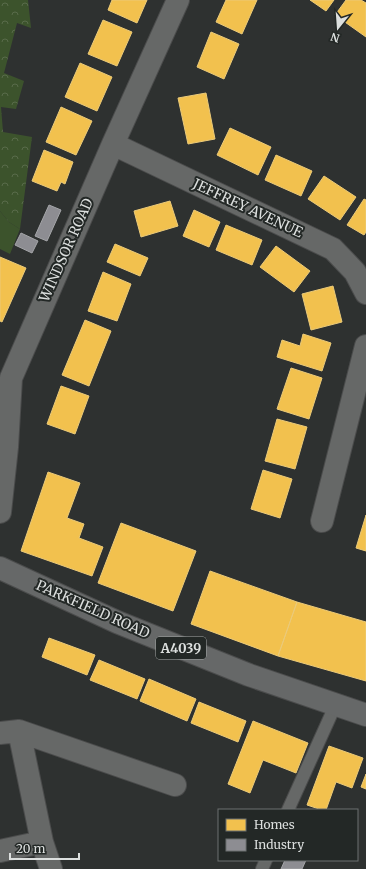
<svg xmlns="http://www.w3.org/2000/svg" width="366" height="869" font-family="Merriweather,serif">
<style>
.green{fill:#3c532c}
.forest{fill:url(#forest-crowns)}
.homes{fill:#f2c14e;stroke:#ebca79}
.industry{fill:#8d8d92;stroke:#a5a6a9}
.lines{fill:none;stroke-linecap:round;stroke-linejoin:round}
.service-casing{stroke:#4b4c4c;stroke-width:14}
.minor-casing{stroke:#4b4c4c;stroke-width:24}
.primary-casing{stroke:#4b4c4c;stroke-width:24}
.service{stroke:#666867;stroke-width:12}
.minor{stroke:#666867;stroke-width:22}
.primary{stroke:#666868;stroke-width:22}
.labels{text-anchor:middle;stroke-width:4;stroke-linejoin:round;paint-order:stroke}
.shield{fill:#232826;stroke:#a4a8a7;stroke-width:1}
.shield-label{font-size:13px;font-weight:bold;fill:#dcdfde}
.street-label{font-size:14px;fill:#dcdfde;stroke:#232826}
</style>
<defs>
<pattern id="forest-crowns" width="20" height="18" patternUnits="userSpaceOnUse"><rect width="20" height="18" fill="#3c532c"/><path d="M2 6a3 3 0 1 1 6 0M12 15a3 3 0 1 1 6 0" fill="none" stroke="#586b4a"/></pattern>
</defs>
<rect width="100%" height="100%" fill="#2e3130"/>
<path class="green" d="M0,211L9,222L20,229L10,254L0,249Z"/>
<path class="forest" d="M0,0H28L31,28L17,23L4,73L24,81L16,109L1,107L3,132L32,137L20,229L9,222L0,211Z"/>
<path class="homes" d="M112,0H147L137,23L108,10Z
M226,0H257L242,34L216,22Z
M310,0H334L326,11Z
M346,0H361L366,3V37L335,15Z
M103,20L132,32L117,66L88,54Z
M211,32L239,44L224,79L197,67Z
M80,63L112,77L97,111L65,97Z
M206,93L215,139L188,144L178,98Z
M61,107L92,121L76,155L46,142Z
M230,128L271,147L258,175L217,155Z
M44,150L73,162L65,184L61,182L57,191L32,181Z
M276,155L312,171L301,196L265,180Z
M324,176L356,197L340,220L308,199Z
M364,199L366,200V232L364,235L347,225Z
M170,201L178,226L141,237L134,211Z
M194,210L220,222L209,247L183,236Z
M226,225L262,240L252,265L216,250Z
M115,244L148,258L140,276L107,262Z
M276,246L310,271L294,292L260,267Z
M0,257L26,268L2,322L0,321Z
M103,272L131,284L117,321L88,311Z
M333,286L342,322L311,330L302,294Z
M85,320L111,331L89,386L62,375Z
M303,334L331,343L322,371L277,357L282,340L300,346Z
M291,368L322,378L309,419L277,409Z
M61,386L89,396L75,434L47,424Z
M277,419L307,427L295,469L265,461Z
M263,470L292,479L280,518L251,509Z
M48,472L80,483L67,518L84,524L79,538L103,547L92,576L21,551Z
M366,515V551L356,548Z
M121,523L196,551L173,611L98,583Z
M210,571L297,602L278,656L191,624Z
M297,602L366,622V681L278,656Z
M49,638L95,655L87,675L42,657Z
M99,660L145,679L137,699L90,680Z
M149,679L196,699L187,721L140,701Z
M199,702L246,721L238,742L191,723Z
M253,721L308,743L296,773L263,760L250,793L228,784Z
M329,746L363,758L352,788L336,782L326,810H322L307,805Z
M366,774V789L361,787Z"/>
<path class="industry" d="M49,205L61,210L47,241L35,236Z
M21,233L38,241L32,253L15,245Z
M285,860H306L302,869H281Z"/>
<g class="lines">
<defs>
<path id="service" d="M288,810L335,706
M262,869L266,860"/>
<path id="minor" d="M113,144L333,249L355,272L366,293
M0,512L7,447L11,378L113,144L178,0
M322,521L366,346
M19,731L42,842L51,869
M0,733L19,731L175,785
M0,851L42,842"/>
<path id="primary" d="M0,568L117,622L249,675L366,715"/>
</defs>
<use href="#service" class="service-casing"/>
<use href="#minor" class="minor-casing"/>
<use href="#primary" class="primary-casing"/>
<use href="#service" class="service"/>
<use href="#minor" class="minor"/>
<use href="#primary" class="primary"/>
</g>
<g class="labels">
<rect class="shield" x="156" y="637" width="50" height="22" rx="3"/>
<g class="shield-label">
<text x="181" y="653">A4039</text>
</g>
<g class="street-label">
<text transform="translate(248 208) rotate(25)" y="5">JEFFREY AVENUE</text>
<text transform="translate(66 250) rotate(-66)" y="5">WINDSOR ROAD</text>
<text transform="translate(93 609) rotate(24)" y="5">PARKFIELD ROAD</text>
</g>
</g>
<rect x="218" y="809" width="140" height="52" fill="#232826" stroke="#6d7170"/>
<rect x="226" y="819" width="20" height="12" fill="#f2c14e" stroke="#6d7170"/>
<text x="254" y="829" font-size="12" fill="#dcdfde">Homes</text>
<rect x="226" y="839" width="20" height="12" fill="#8d8d92" stroke="#6d7170"/>
<text x="254" y="849" font-size="12" fill="#dcdfde">Industry</text>
<g transform="translate(338 28) rotate(197)" stroke="#232826" stroke-width="3" paint-order="stroke">
<path d="M0-3L7 15L0 10L-7 15Z" fill="#dcdfde"/>
<text y="-6" font-size="11" font-weight="bold" text-anchor="middle" fill="#dcdfde">N</text>
</g>
<path d="M10 853v6h69v-6" fill="none" stroke="#dcdfde" stroke-width="2"/>
<text x="16" y="853" font-size="12" fill="#dcdfde" stroke="#232826" stroke-width="3" paint-order="stroke">20 m</text>
</svg>
